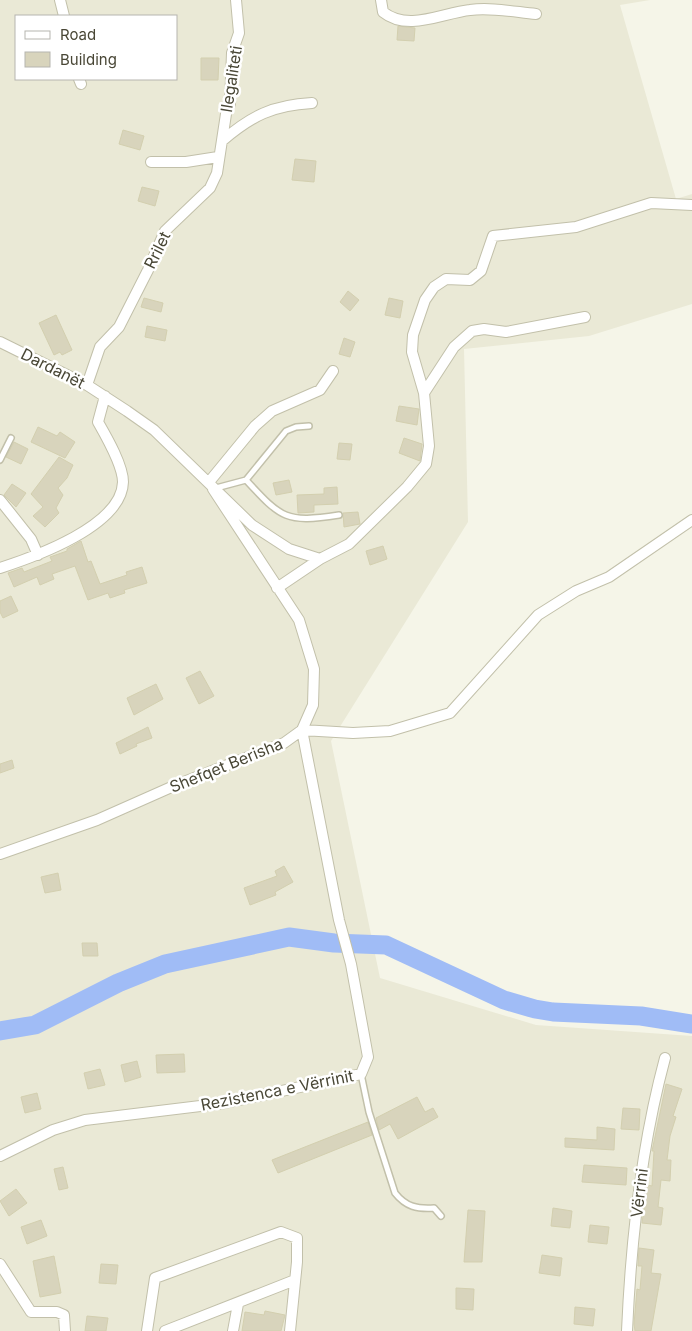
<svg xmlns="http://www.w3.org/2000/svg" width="692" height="1331" font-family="Inter,sans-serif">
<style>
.residential{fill:#eae9d6;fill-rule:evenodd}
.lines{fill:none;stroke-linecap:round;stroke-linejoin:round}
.river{stroke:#a0bcf6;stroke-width:19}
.building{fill:#d8d4bc;stroke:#d3cfaf}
.lane-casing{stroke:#c2c0aa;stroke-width:8}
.street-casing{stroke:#c2c0aa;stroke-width:12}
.lane{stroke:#fff;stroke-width:5}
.street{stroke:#fff;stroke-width:10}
.labels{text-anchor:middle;stroke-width:5;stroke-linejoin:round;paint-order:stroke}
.street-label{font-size:16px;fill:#494736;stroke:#fff}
</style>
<rect width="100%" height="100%" fill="#f5f5e8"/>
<path class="residential" d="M0,0H650L620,5L676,199L692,194V304L589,336L464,349L468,522L331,741L380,978L536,1025L692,1036V1331H0ZM16,16H176V79H16Z"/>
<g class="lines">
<path class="river" d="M0,1031L35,1025L118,983L165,964L289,937L334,943L386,945L504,1000L535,1009L553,1012L641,1016L692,1024"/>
</g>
<path class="building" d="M398,26L415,28L414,41L397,40Z
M201,58H219L218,80H201Z
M123,130L144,136L140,150L119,144Z
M295,159L316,161L314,182L292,180Z
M142,187L159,191L155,206L138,201Z
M348,291L359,300L350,311L340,302Z
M144,298L163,303L161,312L141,307Z
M389,298L403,301L400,318L385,315Z
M56,315L72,350L62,355L60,352L54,355L39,323Z
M147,326L167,330L165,341L145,337Z
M344,338L355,342L350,357L339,354Z
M399,406L419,409L417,425L396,421Z
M38,427L57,436L60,432L75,442L65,458L31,442Z
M404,438L422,444L420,461L399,453Z
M14,442L28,449L21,464L6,457Z
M339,443L352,444L350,460L337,459Z
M59,457L73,465L67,478L58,488L63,495L56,508L59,513L45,527L33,516L43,507L31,494Z
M289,480L292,492L276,495L273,483Z
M12,484L26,493L16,507L4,495Z
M337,487L338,504L314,505V512L298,513L297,495L324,494V488Z
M358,512L360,524L344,527L343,513Z
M81,541L88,562L91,561L100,584L127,575L126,572L142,567L147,583L124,590L125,593L110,598L108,593L88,600L75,566L52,574L54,579L40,585L37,577L14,587L8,573L22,568L24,572L52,561L50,557L67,551V549Z
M383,546L387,559L370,565L366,551Z
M11,596L18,611L3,618L0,612V601Z
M200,671L214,696L199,704L186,678Z
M156,684L163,699L134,715L127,698Z
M148,727L152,738L136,744L137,746L120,754L116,743Z
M12,760L14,768L0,773V764Z
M284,866L293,882L275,892L276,895L250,905L244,888L277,876L275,871Z
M58,873L61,890L45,893L41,877Z
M82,943H97L98,956H83Z
M184,1054L185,1072L157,1073L156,1055Z
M137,1061L141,1077L125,1082L121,1065Z
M100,1069L105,1085L88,1089L84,1073Z
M666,1084L682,1089L673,1116L676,1117L670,1136L667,1160H671L670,1181L661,1180L658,1207L663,1208L661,1225L642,1223L647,1185L652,1186L654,1151H652Z
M37,1093L41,1109L25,1113L21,1097Z
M417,1097L425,1112L433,1108L438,1117L398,1139L390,1124L379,1130L376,1118Z
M623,1108L640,1109L639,1130L621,1129Z
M368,1122L372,1135L278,1173L272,1160Z
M597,1127L615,1129L614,1150L565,1147V1138L597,1140Z
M584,1165L627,1168L626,1185L582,1182Z
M63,1167L68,1188L59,1190L54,1169Z
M16,1189L27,1203L9,1216L0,1201Z
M553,1208L572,1211L570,1228L551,1226Z
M468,1210L485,1211L482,1262H464Z
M41,1220L47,1236L27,1244L21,1227Z
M590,1225L609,1227L607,1244L588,1242Z
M639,1248L654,1250L651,1273L661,1274L651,1331H635L634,1324L637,1289L640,1290L642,1266H638Z
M542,1255L562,1258L560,1276L539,1273Z
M54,1256L61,1293L40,1297L33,1261Z
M101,1264L118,1265L116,1284L99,1283Z
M456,1288L474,1289L473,1310L456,1309Z
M575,1307L595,1309L593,1326L574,1324Z
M265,1311L285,1315L281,1331H242L245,1312L264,1315Z
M87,1316L108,1318L106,1331H85Z"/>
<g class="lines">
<defs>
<path id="lane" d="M0,460L11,438
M246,480C282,519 286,523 339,515
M216,488L246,480L286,431L296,427L309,426
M361,1074L369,1112L395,1193C406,1207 417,1209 434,1208L441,1216"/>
<path id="street" d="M60,0L64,16
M381,0L383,12C408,32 442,13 470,10C491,7 515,12 536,14
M79,79L81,84
M222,141C251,116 273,105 312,103
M151,162H186L218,157
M0,342L87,385L127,411L154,430L252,525L289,549L320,559L349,544L407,487L426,464L429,446L424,393L412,352L413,335L425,300L434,287L446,279L470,280L481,271L493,236L576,227L651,203L692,205
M87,385L100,347L119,327L148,270L165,231L210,188L217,173L226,114L230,104L232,53L239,33L236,0
M424,393L454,347L472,331L484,329L506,332L585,317
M209,482L255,426L272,411L320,390L333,371
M0,500L31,539L38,555
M0,568C34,557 122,526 123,482C123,465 106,436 98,422L105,396
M277,588L320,559
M0,854L97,820L176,785L284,743L302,730L313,705L314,669L299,620L213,489
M0,1156L53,1130L85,1120L225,1103L361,1074L368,1057L351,964L339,920L302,730L353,733L390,731L450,713L538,615L576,591L609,577L692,520
M0,1264L31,1312H57L64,1315L65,1331
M147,1331L155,1278L281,1232L297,1238V1262L290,1331
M165,1331L295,1280
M233,1331L238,1304
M627,1331C631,1239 641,1147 665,1058"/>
</defs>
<use href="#lane" class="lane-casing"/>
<use href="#street" class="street-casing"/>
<use href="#lane" class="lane"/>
<use href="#street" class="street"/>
</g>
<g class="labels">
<g class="street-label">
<text transform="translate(231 79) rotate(-81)" y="6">Ilegaliteti</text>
<text transform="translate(157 250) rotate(-64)" y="6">Rrilet</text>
<text transform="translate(53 368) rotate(27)" y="6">Dardanët</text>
<text transform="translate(226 765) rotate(-22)" y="6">Shefqet Berisha</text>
<text transform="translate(277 1090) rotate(-11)" y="6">Rezistenca e Vërrinit</text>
<text transform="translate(639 1193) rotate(-83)" y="6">Vërrini</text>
</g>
</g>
<rect x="15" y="15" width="162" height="65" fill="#ffffff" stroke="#b6b5af"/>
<rect x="25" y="31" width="25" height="8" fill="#ffffff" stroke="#b6b5af"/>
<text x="60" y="40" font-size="15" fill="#494736">Road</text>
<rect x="25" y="52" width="25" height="15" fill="#d8d4bc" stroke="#b6b5af"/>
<text x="60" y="65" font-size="15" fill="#494736">Building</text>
</svg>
